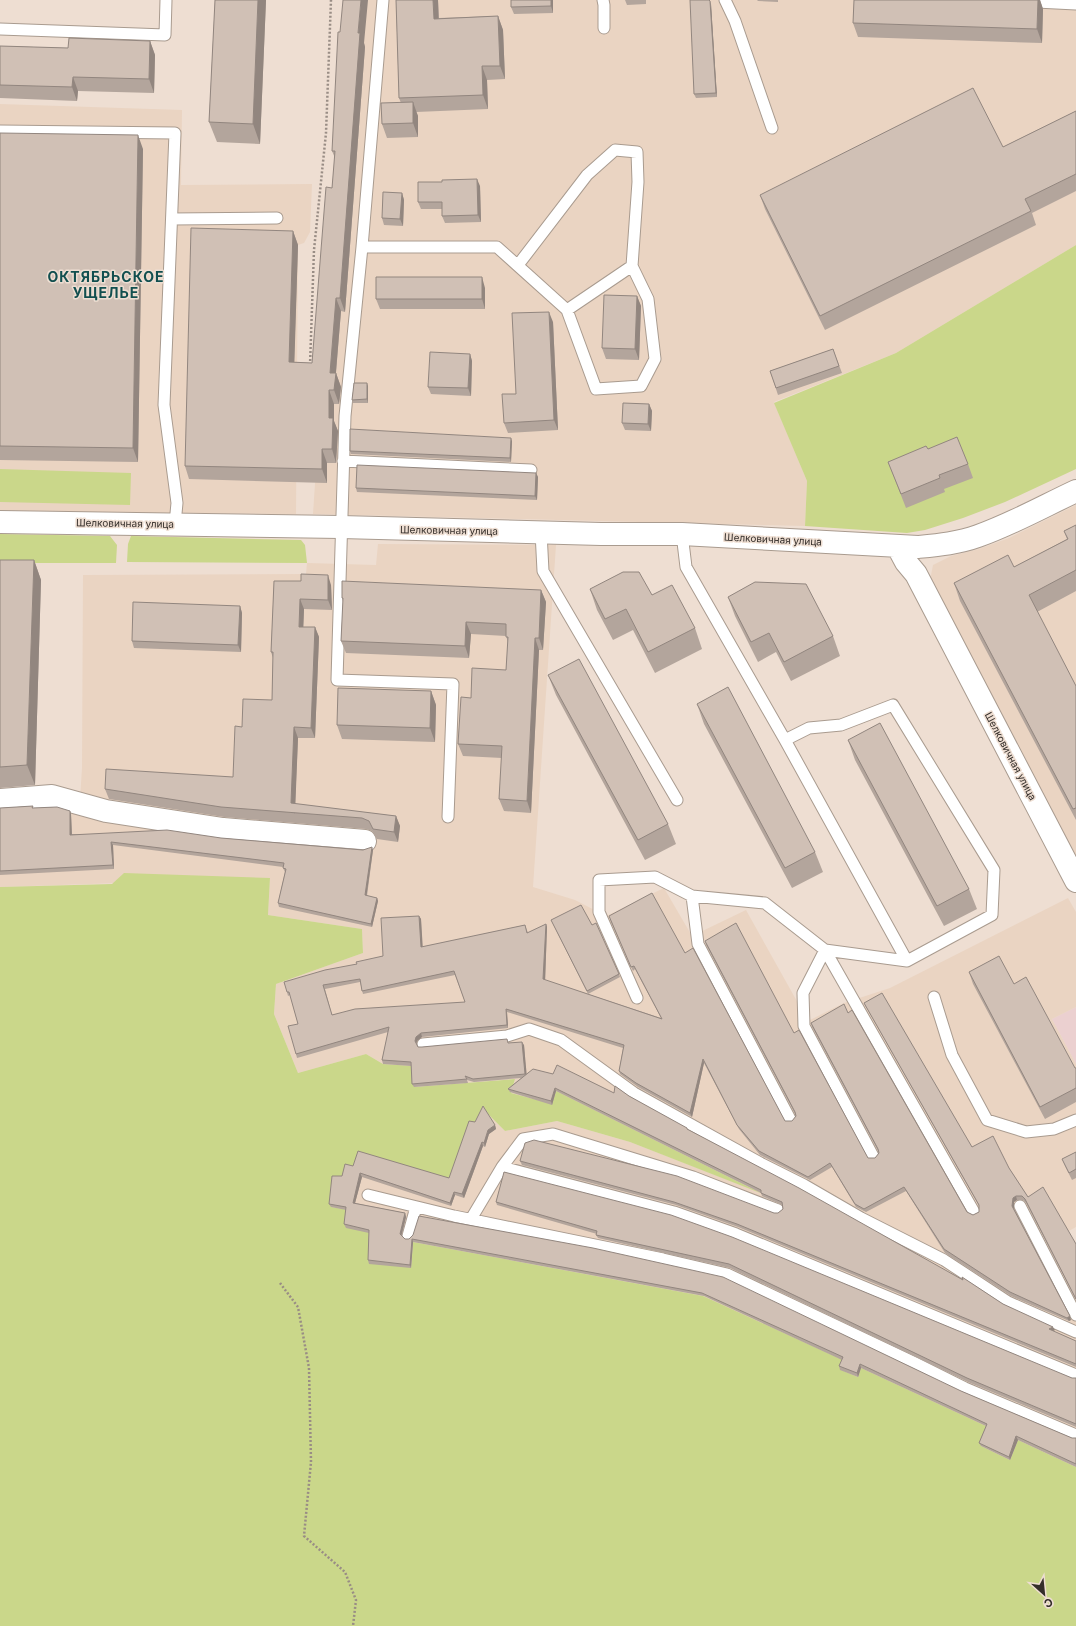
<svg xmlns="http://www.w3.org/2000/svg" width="1076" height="1626" font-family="Inter,sans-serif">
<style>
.commercial{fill:#ebd0d0}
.built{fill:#ead4c2}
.green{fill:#cad78a}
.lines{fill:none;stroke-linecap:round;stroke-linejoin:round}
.service-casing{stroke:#a99b8f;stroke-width:13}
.minor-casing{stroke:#a99b8f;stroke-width:24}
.path{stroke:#998d85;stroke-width:2.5;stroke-dasharray:2 2;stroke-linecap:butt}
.service{stroke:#fff;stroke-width:11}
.minor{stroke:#fff;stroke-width:22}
.wall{fill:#b3a59c;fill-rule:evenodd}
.shaded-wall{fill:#92867f}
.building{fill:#d0c0b5;stroke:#92867f;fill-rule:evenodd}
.labels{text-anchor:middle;stroke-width:3;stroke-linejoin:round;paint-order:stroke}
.street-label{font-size:10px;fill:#342e2a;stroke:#eeded2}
.district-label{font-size:14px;font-weight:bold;letter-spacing:1px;fill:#124f4f;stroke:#eeded2}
</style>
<rect width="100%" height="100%" fill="#eeded2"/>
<path class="commercial" d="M1076,1007V1064L1052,1019Z"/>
<path class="built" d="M343,0H1076V245L896,353L774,402L807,481L805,526L313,514L334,199Z
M0,104L182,110L181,185L312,184L310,232L304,243L298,245L296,514L0,512Z
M1076,505V861L930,580L933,565L951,556L979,549L1009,538Z
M378,544L556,545L533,887L575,900L606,916L664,888L692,936L746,910L808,1021L844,1003L890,988L1068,898L1076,912V1007L1052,1019L1076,1064V1227L1067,1232L1076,1247V1467L1018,1440L1010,1460L981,1446L858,1377L840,1370L703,1296L414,1242L411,1268L369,1264L331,1207L334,1179L486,1112L505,1131L557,1121L630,1142L757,1191L556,1092L552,1105L511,1093L515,1079L414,1087L383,1064L366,1054L298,1073L274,1014L276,984L363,953L362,929L268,915L270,878L0,887V808L80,800L82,768L83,575L306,574L307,563L376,565Z"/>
<path class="green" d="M1076,245V469L1005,502L963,518L925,530L907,533L805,526L807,481L774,403L896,353Z
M0,469L131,473L130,505L0,502Z
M0,534L110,536L117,545L116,563H0Z
M131,536L301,540L305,545L307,563L127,562L128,544Z
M124,873L270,878L268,915L362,929L363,953L276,984L274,1014L298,1073L366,1054L383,1064L412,1066L414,1087L515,1079L511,1093L552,1104L556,1091L763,1194L630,1142L557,1121L505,1131L486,1112L450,1182L359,1154L331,1207L348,1210L371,1233L411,1268L413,1242L703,1296L845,1361L841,1370L858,1377L861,1368L988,1427L981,1446L1010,1460L1018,1440L1076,1467V1626H0V887L112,884Z"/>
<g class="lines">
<defs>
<path id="service" d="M383,0L362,247L345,416L337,680L453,684L448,817
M603,0L604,5V28
M725,0L735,21L772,128
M998,0L1076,4
M0,29L165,35L166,0
M0,131L175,133L164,405L177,503L175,524
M172,219L277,218
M362,247H497L567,310L596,389L641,386L655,359L648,299L632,266L638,182L637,152L615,150L587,175L518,265
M567,310L632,266
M343,461L531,470
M541,532L543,571L677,800
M682,534L686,567L785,740L907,961L992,915L994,870L893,705L841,725L809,728L785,740
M692,896L698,944L790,1119
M934,997L952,1055L987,1120L1026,1132L1054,1129L1076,1120
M637,998L599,912V880L655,877L692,896L765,903L825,950L974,1212
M423,1044L507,1036L529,1029L561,1040L634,1093L762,1164L804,1185L861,1218L944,1260L1008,1302L1076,1332
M873,1156L804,1026L803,993L825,950L907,961
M502,1167L674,1212L736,1234L1076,1375
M368,1195L454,1216L663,1259L727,1274L915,1363L965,1388L1076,1435
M1020,1206L1076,1315
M471,1219L502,1167L523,1139L553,1134L693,1177L778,1210
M408,1236L416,1207"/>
<path id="minor" d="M0,522L341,527L601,534H682L918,547C938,545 959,543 978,536C1012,524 1044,506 1076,491
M898,547L906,562L916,574L1076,881
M0,800L52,796L106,811L223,829L365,841"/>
</defs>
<use href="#service" class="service-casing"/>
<use href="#minor" class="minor-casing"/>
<path class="path" d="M310,365L314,250L326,133L331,0
M280,1283L298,1307L309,1368L311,1462L304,1536L345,1572L356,1600L353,1626"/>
<use href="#service" class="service"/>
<use href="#minor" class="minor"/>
</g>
<path class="wall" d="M215,0H266L260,144L217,142L209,122Z
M396,0H438L439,18L498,16L503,30L505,79L487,80L488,109L416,112L418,116V137L387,138L382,124L401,103L399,98Z
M553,0V13L514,14L511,7Z
M625,0H646V4L627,5Z
M757,0H778V2L758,1Z
M854,0H1040L1043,9L1042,43L858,37L853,23Z
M711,4L717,97L696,98L694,94Z
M150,41L155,55L154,93L78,91L77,101L0,98V46L68,48Z
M364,43L365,47L345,312L341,311L336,373L341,387L339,404H334V421L338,431L336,463H327V483L189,479L185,466L293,231L298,245L294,362L312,363L332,188L335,158L332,151Z
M1076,111V191L1032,213L1036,225L825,330L765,209L760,195L1003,147Z
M0,133L143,149L138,462L0,460Z
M442,182L480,186L481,222L445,223L442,216V209H421L418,202Z
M402,193L404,200L403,226L384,225L382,218Z
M485,288V309H380L376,299Z
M637,296L641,306L639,360L606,359L602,348Z
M553,322L558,430L508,433L504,423L516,394Z
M833,349L842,373L778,395L770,371Z
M470,354L472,361L471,396L431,394L428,387Z
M368,386V403H353L352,400Z
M649,404L652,411L651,431L625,430L622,423Z
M512,441L511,462L351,454L350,451Z
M928,449L968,464L973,478L944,489L945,492L906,508L888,462Z
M536,473L538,477L537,500L357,492L356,488Z
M1076,525V591L1037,612L1076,686V820L960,601L954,583L1014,567L1067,539L1064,531Z
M0,560H34L41,580L35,785L0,788Z
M274,581L331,585L332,610L304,609L303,627H315L319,637L315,738H298L295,804L396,816L400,826L398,842L377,839L372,831L366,829L224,817L109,799L105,789L233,777L242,727L272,700L273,658L271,652Z
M590,589L652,595L695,628L702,649L655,673L633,630L613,640L597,610Z
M541,590L546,602L543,650H539L531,813L504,811L499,799L502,758L463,756L458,744L471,698L506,670L508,642L506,636L471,634L469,658L346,653L341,641L343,602L342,598Z
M728,597L833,636L840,656L791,681L776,652L758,662L735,616Z
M240,606L242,613L241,652L134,648L132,641Z
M548,675L668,824L676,844L645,860L556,695Z
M431,691L436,705L435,742L342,739L337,725Z
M697,704L815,852L823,872L792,888L704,724Z
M848,740L969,889L977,909L944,926L855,760Z
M33,806V808L70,811L71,814L72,834L221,838L373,850L367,896L377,898L378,901L372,927L279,907L278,903L285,872L283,868V867L113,845L114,869L0,875V808Z
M419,916L421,919L422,947L525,925L528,933L546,924L547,927L545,980L661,1018L635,969L633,971L610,920L685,953L785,1121H792L796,1116L795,1114L706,945L705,941L794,1033L868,1158H875L879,1153L878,1151L812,1027L811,1023L848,1013L967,1212L973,1215L979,1212V1206L866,1007L864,1003L972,1147L1009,1168L1028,1197L1076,1244V1300L1026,1203L1023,1200H1017L1014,1202V1208L1071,1320L1069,1321L1011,1296L945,1253L906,1191L866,1212L856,1207L832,1167L810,1180L760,1155L739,1129L704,1063L692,1117L638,1087L620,1074L619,1071L623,1048L507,1012L508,1028L422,1037L417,1041L416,1044L418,1047H422L509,1043L524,1045L526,1074L614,1093L629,1096L688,1130L962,1280V1277L1003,1304L1055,1330L1053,1331L1076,1341V1367L738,1227L676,1205L522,1165L520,1161L774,1213H778L783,1209L782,1205L762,1196L761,1193L556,1091L552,1105L510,1092L508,1089L521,1078L474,1082L467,1080L468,1083L414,1087L412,1084L411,1066L383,1064L382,1060L388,1032L297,1058L296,1054L298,1024L290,995L288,996L287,992L357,964L383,956ZM455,975L465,1002L332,1015L325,989L360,982L363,994Z
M551,920L619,974L620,977L588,994Z
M969,972L1075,1068H1076V1102L1045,1119L973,984Z
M495,1125L496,1129L489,1134L485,1147L483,1146L464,1198L455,1195L451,1206L362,1177L355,1203L405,1213L406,1217L402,1236L405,1239H409L413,1235L593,1248L961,1391L1072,1438H1076V1467L1018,1440L1010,1460L981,1446L979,1443L986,1426L861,1368L858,1377L840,1370L839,1366L842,1360L704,1296L413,1242L411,1268L369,1264L368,1260L369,1233L346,1228L344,1224L346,1210L331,1207L329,1204L342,1176L353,1166L449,1178Z
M1076,1152V1178L1072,1180L1065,1166L1062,1159Z
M504,1172L1072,1378H1076V1427L968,1382L730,1268L598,1238L596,1235L597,1234L497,1205L496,1202Z"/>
<path class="shaded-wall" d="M258,0H266L260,144L253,124Z
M361,0H368L364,43L365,47L345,312L340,298L358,33Z
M433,0H438L439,33L434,19Z
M551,0H553V13L551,6Z
M1038,0H1040L1043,9L1042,43L1037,29Z
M710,1L711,4L717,97L716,93Z
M498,16L503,30L505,79L500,66Z
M150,41L155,55L154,93L149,79Z
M482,66L487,80L488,109L483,95Z
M73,77L78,91L77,101L72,87Z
M413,102L418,116V137L413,123Z
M138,135L143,149L138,462L133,448Z
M477,179L480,186L481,222L478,215Z
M402,193L404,200L403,226L400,219Z
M293,231L298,245L294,375L289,362Z
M482,277L485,288V309L482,299Z
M637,296L641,306L639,360L635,349Z
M336,298L341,311L335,383L336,373L341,387L339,404L334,390L330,373Z
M549,312L553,322L558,430L554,420Z
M470,354L472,361L471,396L468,388Z
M367,383L368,386V403L367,399Z
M329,390L334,404V421L338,431L336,463L332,449L329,418Z
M649,404L652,411L651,431L648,424Z
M511,438L512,441L511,462L510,458Z
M322,449L327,463V483L322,469Z
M536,473L538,477L537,500L535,496Z
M34,560L41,580L35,785L27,765Z
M328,575L331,585L332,610L328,600Z
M541,590L546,602L543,650L539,638Z
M300,599L304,609L303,637L299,627Z
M240,606L242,613L241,652L238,645Z
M466,622L471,634L469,658L465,646Z
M315,627L319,637L315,738L311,728Z
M535,638L539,650L531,813L527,801Z
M431,691L436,705L435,742L430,728Z
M294,727L298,738L295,814L291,803Z
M70,811L71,814L72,838L70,835Z
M396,816L400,826L398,842L394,832Z
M111,842L113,845L114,869L113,865Z
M372,847L373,850L366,899L365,895Z
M377,898L378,901L372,927L371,924Z
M419,916L421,919L423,951L421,947Z
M546,924L547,927L545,983L543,979Z
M506,1009L507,1012L508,1028L507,1025Z
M421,1033L422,1037L417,1041L416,1045L415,1041L416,1037Z
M522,1042L524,1045L527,1078L525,1074Z
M703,1059L704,1063L692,1117L690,1113Z
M555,1088L556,1091L552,1105L551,1101Z
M495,1125L496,1129L489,1134L485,1147L484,1143L488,1130Z
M482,1142L483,1146L464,1198L462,1194Z
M360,1173L362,1177L354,1207L353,1203Z
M454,1192L455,1195L451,1206L450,1203Z
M1016,1196L1017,1200L1014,1202V1209L1012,1206L1013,1198Z
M405,1213L406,1217L401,1237L400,1234Z
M412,1239L413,1242L411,1268L410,1265Z
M1070,1316L1071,1320L1069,1321L1067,1318Z
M1053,1327L1055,1330L1050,1333L1049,1329Z
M860,1364L861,1368L858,1377L857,1373Z
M1016,1436L1018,1440L1010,1460L1009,1457Z"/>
<path class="building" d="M215,0H258L253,124L209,122Z
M343,0H361L358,33H360L340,298H336L330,373H336L334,390H329V418H333L332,449H322V469L185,466L191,228L293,231L289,362L312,363L326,187L332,188L335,151H332L338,32H340Z
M396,0H433L434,19L498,16L500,66H482L483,95L399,98Z
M511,0H551V6L511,7Z
M690,0H709L710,1L716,93L694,94Z
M854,0H1038L1037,29L853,23Z
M69,38L150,41L149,79L73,77L72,87L0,85V46L68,48Z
M973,88L1003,147L1076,111V174L1025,199L1031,211L820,316L760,195Z
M413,102V123L382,124L381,103Z
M0,133L138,135L133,448L0,446Z
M477,179L478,215L442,216V202H418V182H442V180Z
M383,192L402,193L400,219L382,218Z
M376,277H482V299H376Z
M604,295L637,296L635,349L602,348Z
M549,312L554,420L504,423L502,394H516L512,313Z
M833,349L839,366L776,388L770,371Z
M430,352L470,354L468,388L428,387Z
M354,383H367V399L352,400Z
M623,403L649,404L648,424L622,423Z
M350,429L511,438L510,458L350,451Z
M957,437L968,464L939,475L940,478L901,494L888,462L926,446L928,449Z
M357,465L536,473L535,496L356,488Z
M1076,525V570L1029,595L1076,686V808L1073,809L954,583L1008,555L1014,567L1068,539L1064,531Z
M0,560H34L27,765L0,767Z
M623,572H639L652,595L672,585L695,628L648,652L626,609L605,619L590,589Z
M301,574L328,575V600L300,599L299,627H315L311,728L294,727L291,803L396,816L394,832L373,829L369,821L362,818L221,807L105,789L106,769L233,777L235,726L242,727L243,699L272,700L273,652H271L274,581H301Z
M342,581L541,590L539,638H535L527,801L499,799L502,746L458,744L461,697L471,698L472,668L506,670L508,637H506V624L466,622L465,646L341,641L343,598H342Z
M755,582L806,584L833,636L784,662L769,633L751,642L728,597Z
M133,602L240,606L238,645L132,641Z
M579,659L668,824L638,840L548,675Z
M728,687L815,852L785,868L697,704Z
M338,688L431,691L430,728L337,725Z
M880,723L969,889L937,906L848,740Z
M33,806L32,808L57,807L70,811V835L167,830L221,838L363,850L372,847L365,895L377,898L371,924L278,903L286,869L283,868L284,863L111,842L113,865L0,871V808Z
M652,893L685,953L693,948L785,1121H792L796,1116L795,1112L705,941L736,923L794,1033L799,1030L868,1158H875L879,1153L878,1149L811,1023L844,1004L848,1013L852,1010L967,1212L973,1215L979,1212V1205L864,1003L882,993L972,1147L993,1136L1009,1168L1028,1197L1043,1187L1076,1244V1299L1025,1199L1022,1196H1016L1013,1198L1012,1206L1070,1316L1067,1318L1010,1292L944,1249L904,1187L864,1209L855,1204L830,1163L808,1177L759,1151L737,1125L703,1059L690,1113L636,1083L619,1071L624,1045L506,1009L507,1025L421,1033L416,1037L415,1041L418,1047H422L507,1039L508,1043L522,1042L525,1074L473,1079L465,1076L467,1079L412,1084L411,1062L382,1060L389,1027L296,1054L288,1026L298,1024L289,992H287L284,982L325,970L357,964L356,962L383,956L381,918L419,916L421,947L525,925L527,933L546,924L543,979L662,1019L634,966L631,967L609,916ZM454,971L465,1002L355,1009L332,1015L323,985L360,979L362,991Z
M581,905L592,925L596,923L619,974L587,991L551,920Z
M999,956L1014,984L1026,977L1075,1068H1076V1088L1040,1107L969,972Z
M557,1065L614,1093L615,1086L629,1096L687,1128V1129L799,1188L963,1280L962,1277L1003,1304L1053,1327L1049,1329L1076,1341V1364L737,1224L674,1202L520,1161L525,1143L534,1140L677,1176L774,1213H778L783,1209L782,1202L761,1193V1190L555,1088L551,1101L508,1089L533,1069L553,1074Z
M483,1106L495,1125L488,1130L484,1143L482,1142L462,1194L454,1192L450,1203L360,1173L353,1203L405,1213L400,1234L405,1239H409L413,1235L419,1216L593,1248L723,1277L961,1391L1072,1438H1076V1464L1016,1436L1009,1457L979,1443L987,1424L860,1364L857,1373L839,1366L843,1357L702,1293L412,1239L410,1265L368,1260L369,1230L344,1224L346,1207L329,1204L332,1176H342L345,1164L353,1166L358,1151L449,1178L469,1121L475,1122Z
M1076,1152V1169L1069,1173L1062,1159Z
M504,1172L671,1215L732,1237L1072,1378H1076V1424L967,1378L729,1264L596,1235L597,1231L496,1202Z"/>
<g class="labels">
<g class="street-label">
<text transform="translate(125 523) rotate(1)" y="4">Шелковичная улица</text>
<text transform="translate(449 530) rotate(1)" y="4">Шелковичная улица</text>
<text transform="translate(773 539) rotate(3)" y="4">Шелковичная улица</text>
<text transform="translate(1011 756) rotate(62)" y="4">Шелковичная улица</text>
</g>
<g class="district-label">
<text x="106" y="282">ОКТЯБРЬСКОЕ<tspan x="106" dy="16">УЩЕЛЬЕ</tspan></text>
</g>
</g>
<g transform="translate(1044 1594) rotate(153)" stroke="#eeded2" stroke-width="3" paint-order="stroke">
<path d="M0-3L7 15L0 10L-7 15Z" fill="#342e2a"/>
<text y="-6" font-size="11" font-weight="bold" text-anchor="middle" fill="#342e2a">С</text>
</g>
</svg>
